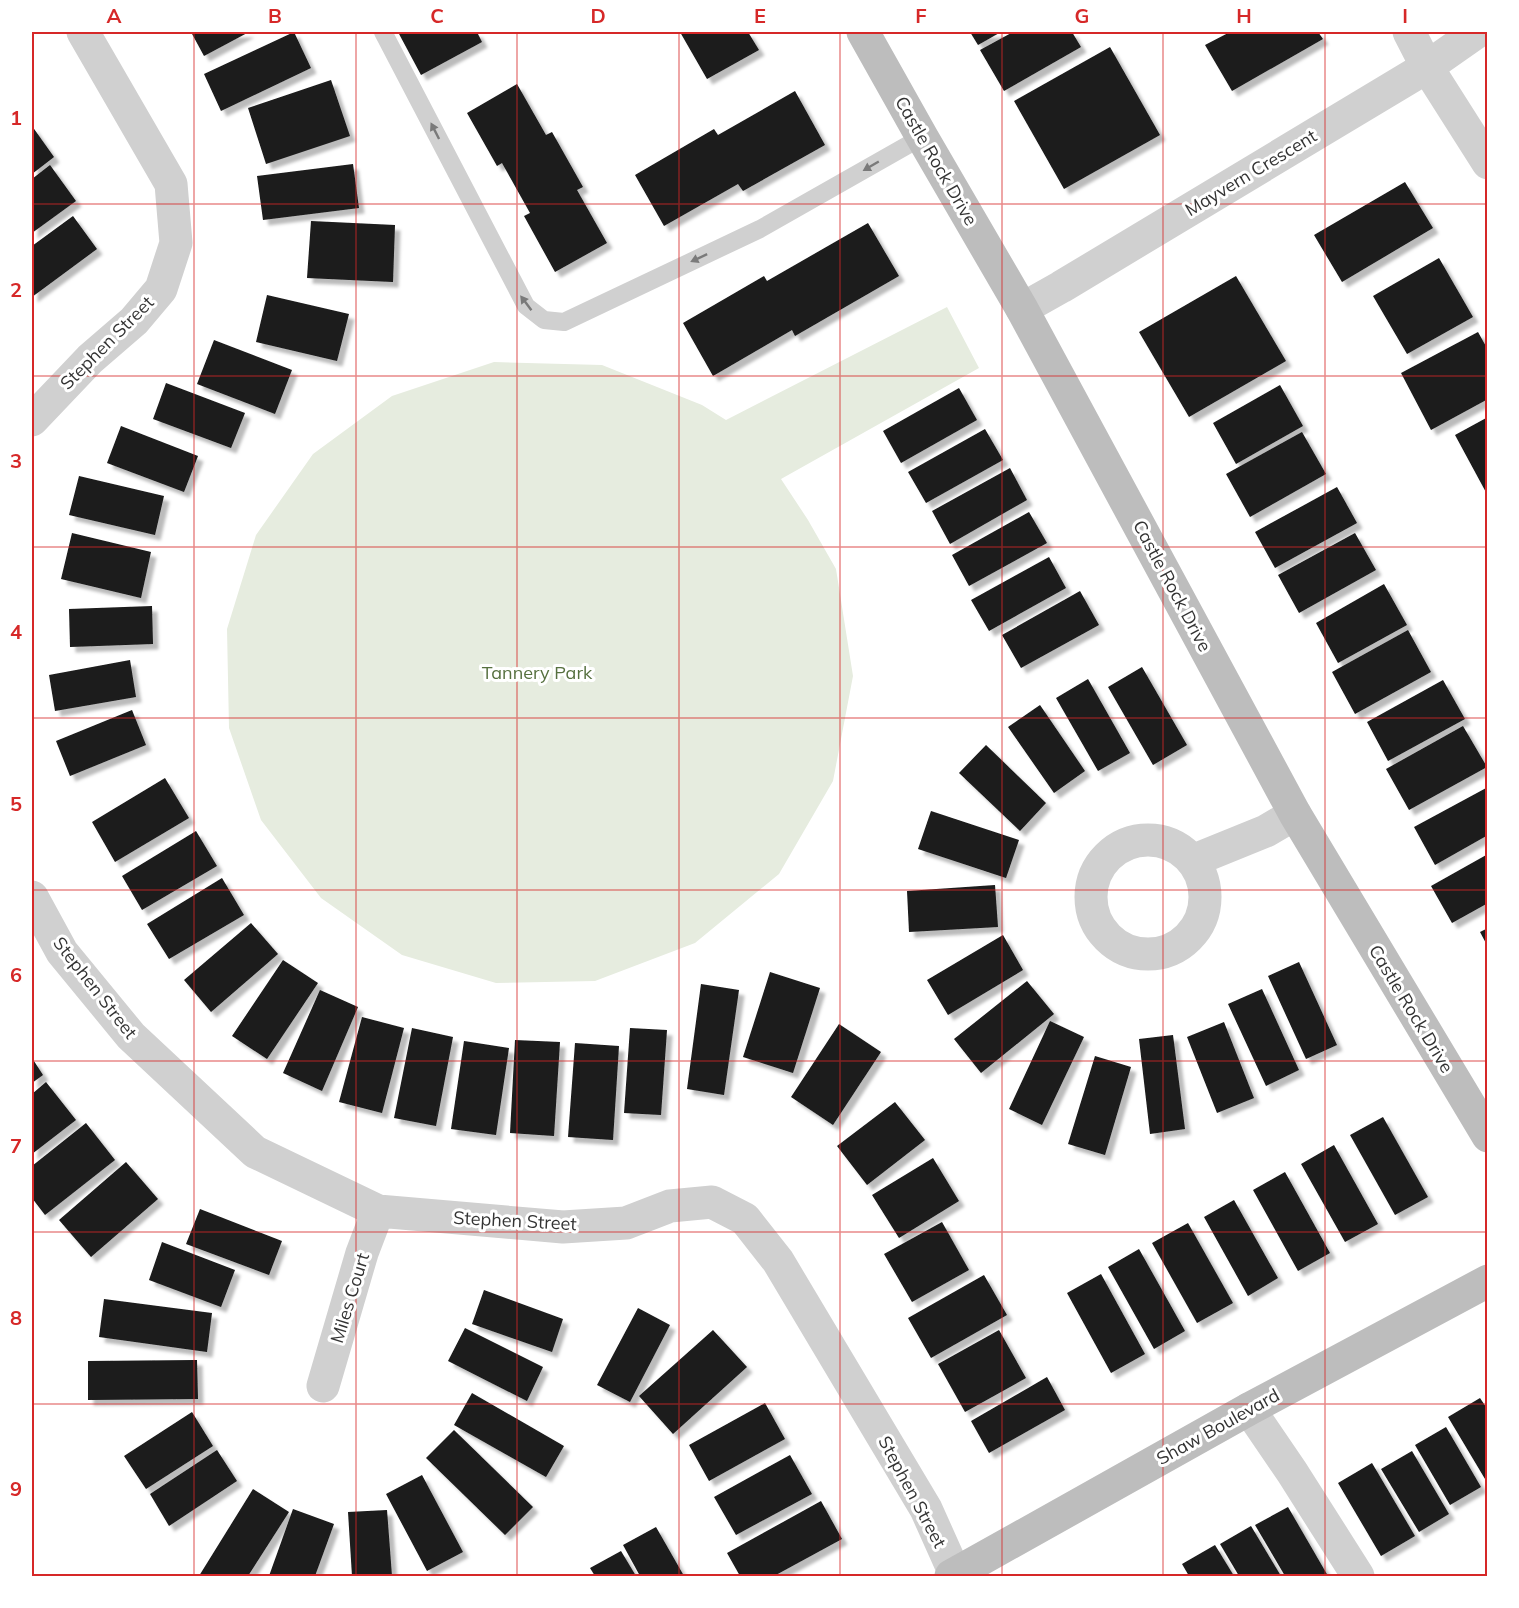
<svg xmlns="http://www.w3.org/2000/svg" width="1519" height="1608" font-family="Mulish,sans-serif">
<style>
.green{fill:#e6ecdf}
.building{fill:#1a1a1a;filter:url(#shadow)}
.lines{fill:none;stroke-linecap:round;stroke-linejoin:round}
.lane{stroke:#d0d0d0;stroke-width:18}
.street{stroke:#d0d0d0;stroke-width:33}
.secondary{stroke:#bdbdbd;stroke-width:33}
.oneway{fill:#7a7a7a}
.grid{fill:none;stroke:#d62828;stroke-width:1.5;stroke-opacity:0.55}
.labels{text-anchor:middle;stroke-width:6;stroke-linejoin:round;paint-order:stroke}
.street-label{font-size:18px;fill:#333;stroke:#fff}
.park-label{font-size:18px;fill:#56703f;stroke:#fff}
.neatline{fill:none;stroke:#d62828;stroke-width:2}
.grid-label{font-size:20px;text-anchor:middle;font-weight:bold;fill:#d62828}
</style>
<defs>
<filter id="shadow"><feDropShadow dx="5.5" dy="5.5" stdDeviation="1.5" flood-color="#0004"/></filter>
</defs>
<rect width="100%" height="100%" fill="#fff"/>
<path class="green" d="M947,307L979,368L781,479L808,520L836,569L853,676L833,781L779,874L695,943L595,981L496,983L402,955L321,898L261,820L229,728L227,629L256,535L313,454L392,396L494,362L602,365L702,405L726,420Z"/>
<path class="building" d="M191,32H249L204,56Z
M294,32L311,68L221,111L204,74Z
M398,32H477L482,42L421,75Z
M680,32H748L759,50L707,79Z
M970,32H1001L978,45Z
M1013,32H1072L1081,47L1004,91L980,50Z
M1230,32H1318L1323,39L1232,91L1205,45Z
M1110,47L1160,135L1064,189L1014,101Z
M331,80L350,136L266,164L248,108Z
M517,84L546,135L552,132L583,187L577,190L607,243L555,272L524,216L530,213L502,163L497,166L467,113Z
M795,91L825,145L743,191L738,184L664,226L635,175L714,129L718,135Z
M32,126L54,157L32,174Z
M353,164L359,208L263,220L257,176Z
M50,165L76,201L32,233V179Z
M1405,182L1433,228L1342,282L1314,235Z
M73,216L97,249L32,297V246Z
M311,221L395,225L393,282L307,278Z
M868,223L899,276L795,336L792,330L713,376L683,323L764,276L767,281Z
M1439,258L1473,317L1407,354L1373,296Z
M1236,276L1286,361L1189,417L1139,332Z
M267,295L349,314L337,361L256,342Z
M1478,332L1488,350V399L1431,430L1401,373Z
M214,340L292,370L275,414L197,384Z
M166,383L245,413L231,448L153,419Z
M1280,385L1303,426L1236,464L1213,423Z
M959,388L977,420L901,463L883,431Z
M1488,417V496L1455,435Z
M121,426L198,456L184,492L107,463Z
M985,429L1003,460L926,503L908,472Z
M1302,432L1326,474L1250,517L1226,474Z
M1010,468L1027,500L950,544L932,511Z
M79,476L164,496L155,535L69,515Z
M1337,487L1357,523L1275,568L1255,532Z
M1029,512L1047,543L969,586L952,555Z
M72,533L151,552L141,598L61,579Z
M1355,533L1376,570L1299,613L1278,575Z
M1049,557L1066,588L989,631L971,600Z
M1384,584L1407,625L1338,663L1316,623Z
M1080,591L1099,625L1021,668L1002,635Z
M152,606L153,644L70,647L69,609Z
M1408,630L1431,672L1355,714L1332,672Z
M130,660L136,697L55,711L49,675Z
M1142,667L1187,745L1153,765L1108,687Z
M1088,679L1130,753L1098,771L1056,698Z
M1443,680L1465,719L1388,761L1367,722Z
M1040,705L1085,771L1054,793L1008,727Z
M132,710L146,745L70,776L56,741Z
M1463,726L1487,767L1409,810L1386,769Z
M986,745L1046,803L1020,831L959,773Z
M165,778L189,818L115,862L92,822Z
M1488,787V835L1435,865L1414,827Z
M931,811L1019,840L1006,878L918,849Z
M196,831L217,866L142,910L122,876Z
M1488,854V903L1452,923L1431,886Z
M222,878L244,915L169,959L147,924Z
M995,885L998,927L909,932L907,891Z
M251,923L278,954L211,1012L184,980Z
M1488,928V947L1480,932Z
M1003,935L1023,970L948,1015L927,980Z
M283,960L318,983L267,1059L232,1036Z
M1299,962L1337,1045L1306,1059L1268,976Z
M770,972L820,988L793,1073L743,1057Z
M1027,981L1054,1014L981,1073L954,1039Z
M701,984L739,990L724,1095L687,1089Z
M1262,989L1299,1070L1266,1086L1228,1004Z
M320,990L358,1007L322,1091L283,1073Z
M362,1017L404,1028L382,1113L339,1102Z
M1050,1021L1084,1037L1042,1125L1009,1109Z
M1224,1022L1254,1098L1217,1113L1187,1037Z
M839,1024L881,1052L833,1125L791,1097Z
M412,1028L453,1037L436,1126L394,1118Z
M630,1028L667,1030L661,1115L624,1113Z
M1173,1035L1185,1129L1150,1134L1139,1039Z
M515,1040L560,1042L554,1136L510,1133Z
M464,1041L509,1048L496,1135L451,1129Z
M575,1043L619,1046L613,1140L568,1137Z
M1095,1056L1131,1067L1105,1155L1068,1144Z
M32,1058L43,1075L32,1083Z
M46,1082L76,1120L32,1154V1094Z
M895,1102L925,1140L867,1185L837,1146Z
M1383,1117L1428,1197L1395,1215L1350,1135Z
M86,1123L115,1160L45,1215L32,1198V1166Z
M1334,1145L1378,1224L1345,1242L1301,1164Z
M933,1158L959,1201L899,1238L872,1195Z
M126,1162L158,1199L91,1257L59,1220Z
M1285,1172L1330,1253L1298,1271L1253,1190Z
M1234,1200L1278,1278L1248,1296L1204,1217Z
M200,1209L282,1241L269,1275L186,1244Z
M942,1222L969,1270L912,1302L884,1254Z
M1188,1223L1233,1303L1197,1323L1152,1243Z
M162,1242L235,1270L221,1307L149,1280Z
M1139,1249L1185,1331L1154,1349L1108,1267Z
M1101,1274L1145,1354L1111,1373L1067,1293Z
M984,1275L1007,1315L931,1358L908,1318Z
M484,1290L563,1319L552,1352L472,1324Z
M104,1299L212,1313L207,1352L99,1337Z
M638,1308L670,1325L630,1402L597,1385Z
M465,1328L543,1367L527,1401L448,1361Z
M713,1330L747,1367L673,1434L639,1396Z
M999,1330L1026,1378L965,1412L938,1364Z
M197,1360L198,1399L88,1400V1361Z
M1047,1377L1065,1410L989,1453L971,1421Z
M472,1393L564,1446L546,1477L454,1425Z
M1480,1398L1488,1410V1484L1448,1417Z
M765,1403L785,1439L709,1481L689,1445Z
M192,1412L213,1446L146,1489L124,1456Z
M1446,1427L1481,1487L1450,1505L1415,1445Z
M454,1430L533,1507L505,1535L426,1458Z
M217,1450L237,1481L169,1526L150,1494Z
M1412,1451L1449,1514L1419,1532L1381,1469Z
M790,1455L812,1494L736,1535L714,1497Z
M1372,1463L1415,1536L1381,1556L1338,1483Z
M422,1475L463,1552L427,1571L386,1494Z
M253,1489L289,1512L248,1576H199Z
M821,1501L842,1539L774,1576H740L727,1553Z
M1288,1507L1328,1576H1285L1255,1525Z
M293,1509L334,1524L315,1576H269Z
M387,1510L392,1576H352L348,1512Z
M1251,1526L1281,1576H1239L1220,1544Z
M656,1527L684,1576H640L623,1545Z
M1215,1545L1234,1576H1189L1182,1564Z
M621,1551L636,1576H595L590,1568Z"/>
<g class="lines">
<path class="lane" d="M383,32L526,306L544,320L564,322L760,229L922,137"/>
<path class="street" d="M1409,32L1427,67L1488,163
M1022,309L1061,287L1427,67L1477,32
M32,420L90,359L134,321L161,289L176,243L171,184L83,32
M1091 897a57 57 0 1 1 114 0a57 57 0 1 1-114 0Z
M1192,861L1266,831L1295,814
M32,897L62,952L131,1036L255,1152L378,1211L563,1227L626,1223L670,1206L712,1202L745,1219L778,1261L926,1509L956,1576
M323,1386L362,1253L378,1211
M1249,1409L1292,1472L1358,1576"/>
<path class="secondary" d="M863,32L922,137L1022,309L1295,814L1488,1136
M951,1576L1249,1409L1488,1281"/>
</g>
<defs><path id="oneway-solid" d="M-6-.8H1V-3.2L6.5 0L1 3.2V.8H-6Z" transform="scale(1.5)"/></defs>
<g class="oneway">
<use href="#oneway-solid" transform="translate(435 131) rotate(-117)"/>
<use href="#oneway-solid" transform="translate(871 166) rotate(150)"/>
<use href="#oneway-solid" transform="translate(699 258) rotate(155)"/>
<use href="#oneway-solid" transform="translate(526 303) rotate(-127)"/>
</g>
<path class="grid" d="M194,32V1576M356,32V1576M517,32V1576M679,32V1576M840,32V1576M1002,32V1576M1163,32V1576M1325,32V1576M32,204H1488M32,376H1488M32,547H1488M32,718H1488M32,890H1488M32,1061H1488M32,1232H1488M32,1404H1488"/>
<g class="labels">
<g class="street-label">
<text transform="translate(936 161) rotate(60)" y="6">Castle Rock Drive</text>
<text transform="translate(1251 173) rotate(-31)" y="6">Mayvern Crescent</text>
<text transform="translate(107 343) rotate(-45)" y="6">Stephen Street</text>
<text transform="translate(1172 586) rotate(62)" y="6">Castle Rock Drive</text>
<text transform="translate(95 988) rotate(52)" y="6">Stephen Street</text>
<text transform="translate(1411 1009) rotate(59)" y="6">Castle Rock Drive</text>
<text transform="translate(515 1221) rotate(3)" y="6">Stephen Street</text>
<text transform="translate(350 1298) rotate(-73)" y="6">Miles Court</text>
<text transform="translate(1218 1427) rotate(-29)" y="6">Shaw Boulevard</text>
<text transform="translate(912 1492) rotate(62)" y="6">Stephen Street</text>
</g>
<g class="park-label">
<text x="537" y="679">Tannery Park</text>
</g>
</g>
<rect width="1519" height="1608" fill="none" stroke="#ffffff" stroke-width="66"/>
<rect x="33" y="33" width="1453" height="1542" class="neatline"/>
<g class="grid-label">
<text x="114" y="23">A</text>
<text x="275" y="23">B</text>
<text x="437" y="23">C</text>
<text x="598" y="23">D</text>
<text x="760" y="23">E</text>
<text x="921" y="23">F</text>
<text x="1082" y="23">G</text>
<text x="1244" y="23">H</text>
<text x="1405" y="23">I</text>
<text x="16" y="125">1</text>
<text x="16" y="297">2</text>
<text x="16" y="468">3</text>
<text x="16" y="639">4</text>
<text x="16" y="811">5</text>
<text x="16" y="982">6</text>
<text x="16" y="1153">7</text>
<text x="16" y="1325">8</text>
<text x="16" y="1496">9</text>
</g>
</svg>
